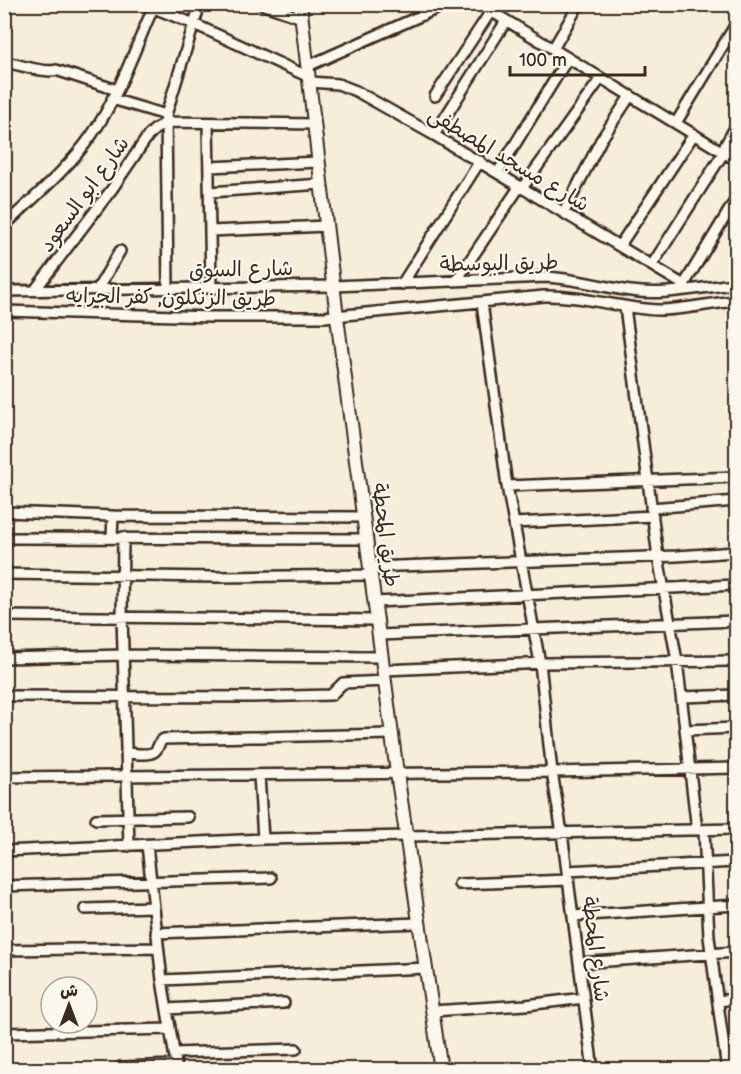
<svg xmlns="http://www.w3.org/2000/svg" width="741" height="1074" font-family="'Balsamiq Sans','Playpen Sans Arabic',sans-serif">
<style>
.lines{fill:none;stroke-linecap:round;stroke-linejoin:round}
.minor-casing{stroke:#3b2a1e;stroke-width:14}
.tertiary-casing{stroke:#3b2a1e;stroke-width:16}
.path{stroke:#3b2a1e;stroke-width:1.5;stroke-dasharray:1.5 4.5;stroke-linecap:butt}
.minor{stroke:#fbf7ec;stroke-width:9}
.tertiary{stroke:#fbf7ec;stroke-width:12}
.labels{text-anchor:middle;stroke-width:4.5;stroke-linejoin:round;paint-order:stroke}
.street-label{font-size:21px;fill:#3b2a1e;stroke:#fbf7ec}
</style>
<rect width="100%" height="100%" fill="#f7eddb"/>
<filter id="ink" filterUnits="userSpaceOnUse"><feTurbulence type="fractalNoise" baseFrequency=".0167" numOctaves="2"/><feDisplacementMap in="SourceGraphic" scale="12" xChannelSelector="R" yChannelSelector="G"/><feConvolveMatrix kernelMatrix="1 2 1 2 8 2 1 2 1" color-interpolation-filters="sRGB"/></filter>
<g filter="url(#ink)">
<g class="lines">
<defs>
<path id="minor" d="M144,4L194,24L309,77
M261,4L302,18
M479,4L736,160
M553,49L579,4
M4,62C19,64 45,74 56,70L117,90
M308,66L447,4
M310,82L338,84L356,91L434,135L684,285
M435,96L491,11
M112,99L166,115
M208,123L211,288
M676,123L736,24
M434,135L506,21
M722,151L736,126
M209,167L319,162
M498,172L568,58
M523,187L601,78
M210,192L322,184
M564,212L601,140L630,96
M4,226C34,197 67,170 91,136C118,98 134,51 153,8
M210,231L327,226
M620,245L694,134
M652,265L724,152
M456,281L520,186
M402,284L480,161
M168,288L166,115L200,4
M682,288L736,199
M35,290L112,189L148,136L154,130L166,122L315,124
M97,290L120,251
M4,291L334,286L545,277C574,278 602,287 631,291C665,296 702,287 736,284
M482,303L507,486L540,663L552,772L562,833L593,1070
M625,307L658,557L677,661L697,830
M4,311L211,317H324L544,296C583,295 620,309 659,310C685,310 710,303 736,301
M507,486L736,477
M651,508L736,501
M4,512L113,516L364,517
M514,523L653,516
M112,537L113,516
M123,537L122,617L129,846
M4,538L367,539
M371,567L677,556L736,552
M4,574L216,577L372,575
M375,602L736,585
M4,616L378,620
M379,635L736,621
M4,658L124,655L382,657
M384,670L546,663L736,661
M4,696L252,697L331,695L343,683L385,681
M682,697L736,695
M686,730L736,728
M127,753C134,753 151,757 156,750C160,745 158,742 164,739L392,734
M259,775L263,839
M4,777L552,772L736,768
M96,819L188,817
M704,830L709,937L727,1070
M147,845L162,980L177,1070
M4,851L263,839L736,829
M567,871L736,862
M459,884L569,880
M4,886L271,878
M85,909L153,907
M573,916L736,905
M156,933L419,923
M4,950L158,948
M579,963L736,952
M162,980L426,968
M718,1001L736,999
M167,1009L284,1003
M432,1011L526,1005L584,998
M4,1033L170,1029
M174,1053L296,1049
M121,1067L176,1065"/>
<path id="tertiary" d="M300,4L337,317L397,773L441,1070"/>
</defs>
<use href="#minor" class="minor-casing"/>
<use href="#tertiary" class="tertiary-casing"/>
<path class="path" d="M211,297V307"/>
<use href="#minor" class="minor"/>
<use href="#tertiary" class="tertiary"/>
</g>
</g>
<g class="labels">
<g class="street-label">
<text transform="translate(509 159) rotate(31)" y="7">شارع مسجد المصطفى</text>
<text transform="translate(84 194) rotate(-54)" y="7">شارع ابو السعود</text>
<text transform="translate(499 263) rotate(-1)" y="7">طريق البوسطة</text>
<text transform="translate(241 269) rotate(-1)" y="7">شارع السوق</text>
<text transform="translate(171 297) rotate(1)" y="7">طريق الزنكلون, كفر الجرايه</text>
<text transform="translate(386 535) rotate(83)" y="7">طريق المحطة</text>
<text transform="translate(596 949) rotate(83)" y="7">شارع المحطة</text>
</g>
</g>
<rect width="741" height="1074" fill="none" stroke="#fbf7ec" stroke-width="24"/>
<rect x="12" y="12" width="717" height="1050" fill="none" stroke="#3b2a1e" stroke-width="2" filter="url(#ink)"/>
<g transform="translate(69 1005)"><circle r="28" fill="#fbf7ec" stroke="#aea59a" stroke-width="1.5"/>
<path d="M0-4.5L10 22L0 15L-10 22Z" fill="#3b2a1e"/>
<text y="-9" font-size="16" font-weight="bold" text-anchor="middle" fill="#3b2a1e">ش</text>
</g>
<path d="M510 66v9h135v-9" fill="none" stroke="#3b2a1e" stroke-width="3"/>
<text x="519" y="66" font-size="18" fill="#3b2a1e" stroke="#fbf7ec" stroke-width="4.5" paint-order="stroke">100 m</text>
</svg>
